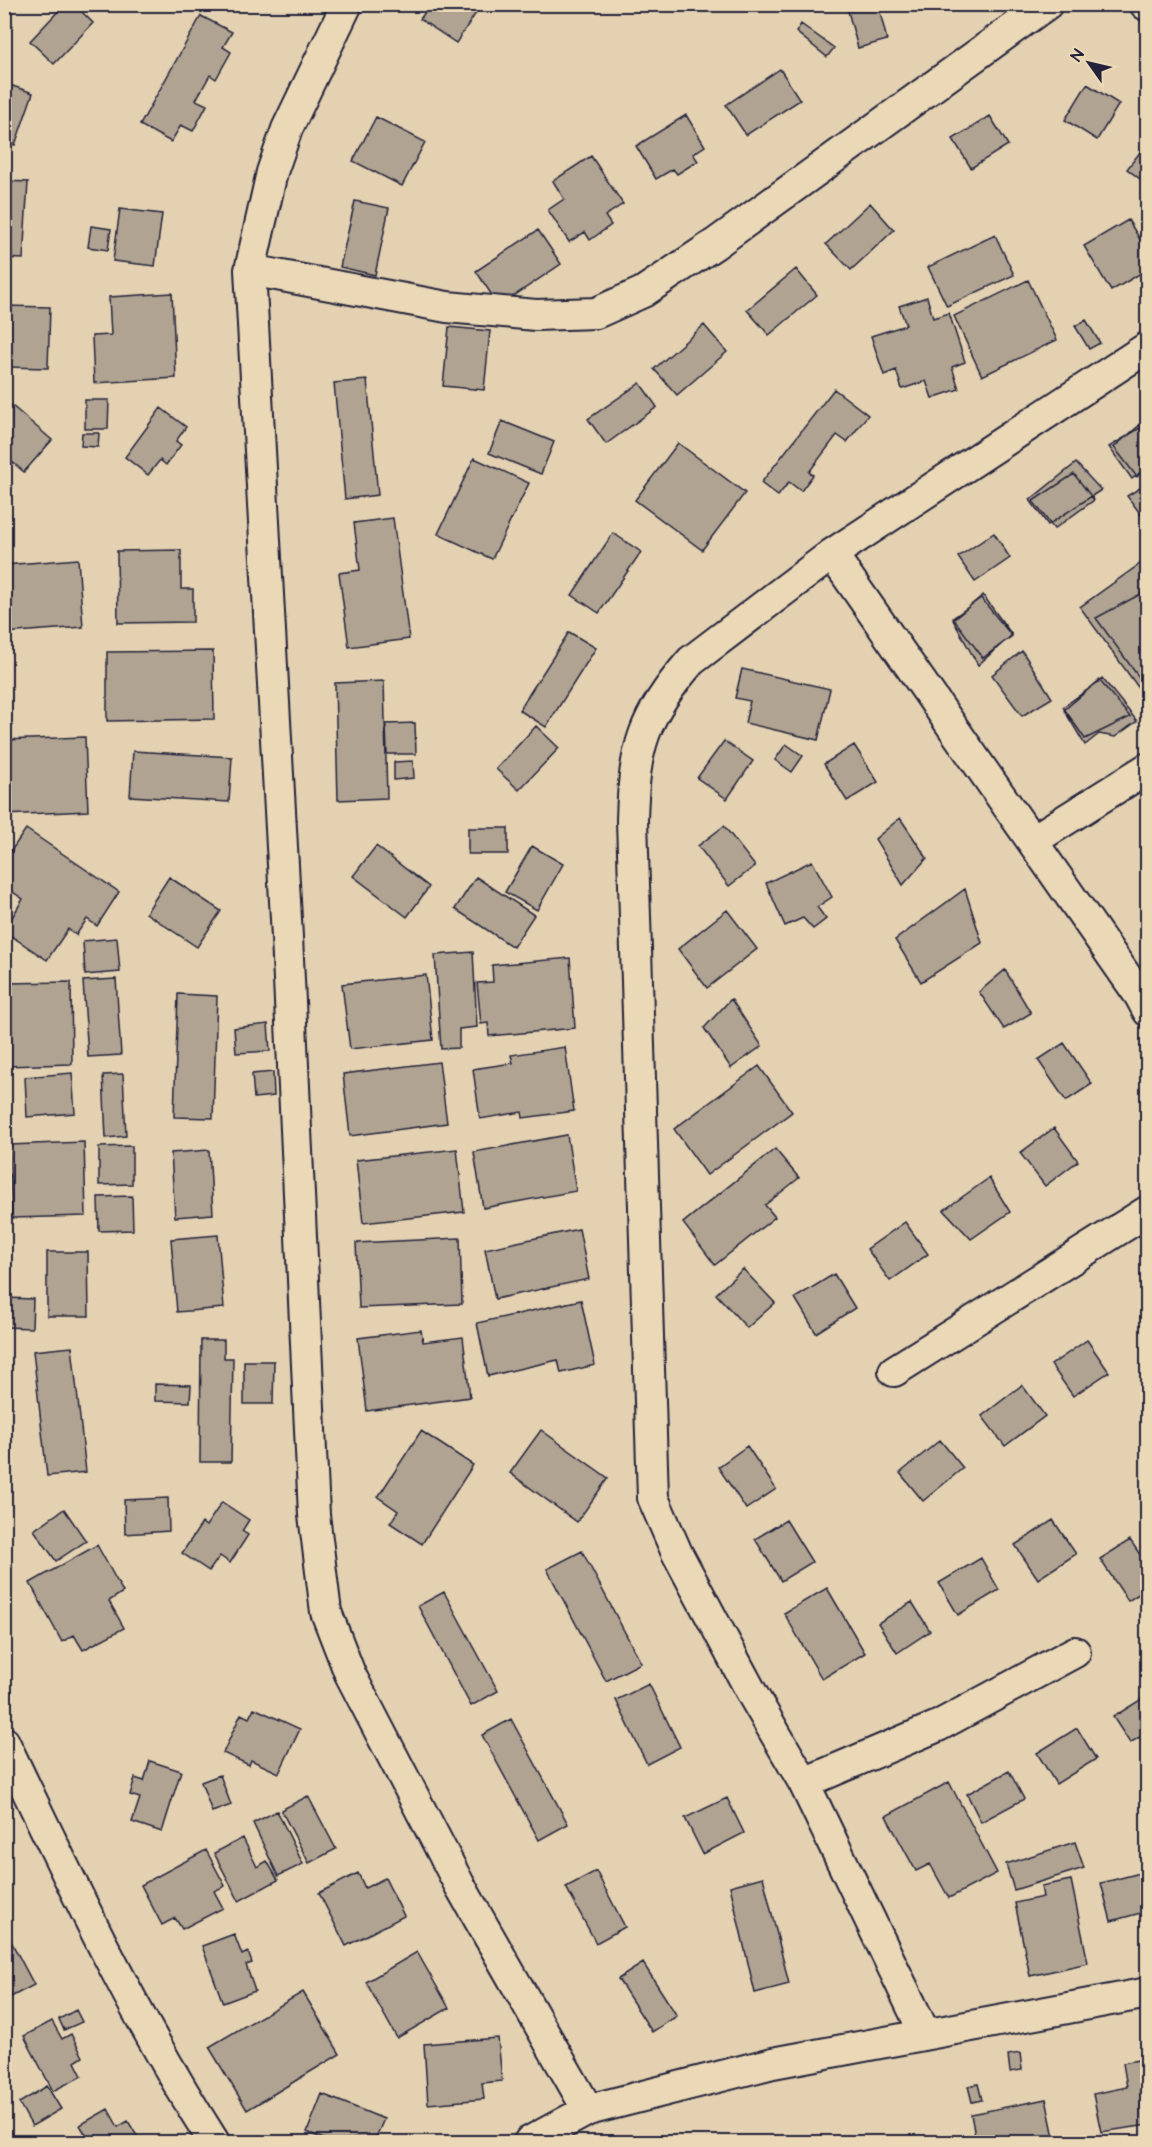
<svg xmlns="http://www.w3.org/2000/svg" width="1152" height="2147" font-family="'Architects Daughter',sans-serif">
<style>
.building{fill:#b0a391;stroke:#22223b;stroke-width:1.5}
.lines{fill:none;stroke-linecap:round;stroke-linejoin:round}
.street-casing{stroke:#22223b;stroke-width:34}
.street{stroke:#ebd8b6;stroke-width:30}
</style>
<rect width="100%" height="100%" fill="#e3d1b1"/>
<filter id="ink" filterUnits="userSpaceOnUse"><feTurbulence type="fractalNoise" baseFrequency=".0167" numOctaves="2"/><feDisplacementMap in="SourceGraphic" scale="12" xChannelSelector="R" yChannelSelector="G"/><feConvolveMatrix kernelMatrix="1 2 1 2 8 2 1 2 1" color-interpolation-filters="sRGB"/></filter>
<g filter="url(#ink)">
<path class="building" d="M65,4H74L93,23L54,64L30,41Z
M431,4H482L456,43L420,19Z
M846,4H878L887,40L858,48Z
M201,16L232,32L223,47L231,52L216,79L210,75L196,100L207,105L193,131L181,125L171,142L140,125Z
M801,24L834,48L827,57L796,32Z
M780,69L800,100L746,135L726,105Z
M4,83L33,93L15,145L4,142Z
M1087,84L1119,104L1097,140L1065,120Z
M686,115L705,146L693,154L698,161L677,174L673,169L656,179L636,146Z
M990,116L1008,145L971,168L953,139Z
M376,117L425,142L402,186L353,161Z
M1148,142V185L1127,169Z
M591,156L623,204L605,216L611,225L590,240L585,232L569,242L548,210L564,199L553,181Z
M4,181L28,182L23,259L4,258Z
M355,201L389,208L375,275L340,267Z
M870,203L894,230L851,270L826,244Z
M120,209L162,214L155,266L113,261Z
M1128,220L1148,252V269L1111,291L1084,246Z
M91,226L111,229L108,250L88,247Z
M538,230L561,264L499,306L476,271Z
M995,235L1014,275L947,306L928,267Z
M796,269L817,295L769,335L747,310Z
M1028,280L1057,340L982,376L954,316Z
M172,293L176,378L94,383L92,336L111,335L109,297Z
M927,297L933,318L949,313L965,362L952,367L959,389L932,398L926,381L902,389L896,370L884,375L871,336L906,325L899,306Z
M4,306L50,307L48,368L4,367Z
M1086,320L1100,343L1089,349L1075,326Z
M704,325L727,352L677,395L654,369Z
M449,327L490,331L484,390L443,386Z
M367,380L378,495L345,499L334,383Z
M640,383L657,407L606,444L588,419Z
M834,389L868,415L847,442L837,435L809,472L813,475L801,491L789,482L778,496L761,483Z
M4,399L52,440L24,472L11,461L6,466L4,464Z
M85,400H109L108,429H85Z
M161,408L186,427L176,441L181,445L166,465L160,460L148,475L125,457Z
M1148,418V467L1137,477L1114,447Z
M502,421L554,442L541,474L489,453Z
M1148,423V466L1132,479L1109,447Z
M82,433H99L98,447L81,446Z
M678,443L745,493L702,550L635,500Z
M474,458L529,483L492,559L438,534Z
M1076,463L1101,490L1048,525L1030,500Z
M1074,474L1094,500L1054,529L1033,501Z
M1148,483V524L1127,496Z
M393,518L409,639L349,647L339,573L360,570L354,523Z
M613,533L641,552L599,613L572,595Z
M994,533L1010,558L975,582L958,557Z
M181,550V589H193V622L118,623L117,551Z
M78,559L83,627L4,633V565Z
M1144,561L1148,566V701L1080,607Z
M1148,590V690L1096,618Z
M983,595L1012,635L978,665L953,620Z
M981,598L1012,636L983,658L953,618Z
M569,632L596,648L546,727L519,710Z
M213,651L214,719L107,721V652Z
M1022,651L1052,698L1022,716L992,675Z
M742,669L830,689L818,740L745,723L750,701L735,698Z
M1102,678L1137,721L1115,737L1099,734L1085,745L1064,710Z
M384,681L387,798L338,800L335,683Z
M1100,681L1130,717L1085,739L1063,707Z
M415,723L416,754H387L386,724Z
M536,726L559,748L519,790L496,769Z
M85,737L88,811L4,815V740Z
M724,741L753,761L727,799L697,778Z
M786,744L803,756L792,772L775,760Z
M854,745L878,782L847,801L824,764Z
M133,751L232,757L229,802L130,796Z
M413,761L414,778L394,780V762Z
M900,818L927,858L903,885L875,839Z
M724,826L755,866L729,886L698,846Z
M468,828H508V854H468Z
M26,829L119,892L97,926L87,919L76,935L68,929L47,960L4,931L23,899L4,886V861Z
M376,846L429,887L407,917L353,876Z
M532,846L563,864L537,910L505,892Z
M812,861L832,897L817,907L826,919L813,929L803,918L785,926L766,883Z
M169,877L221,911L197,947L146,913Z
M476,877L534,915L513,947L455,909Z
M965,889L982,943L921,982L895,940Z
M727,910L757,949L707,988L678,949Z
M117,938L120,972L85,975L83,941Z
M473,952L477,1027L459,1029V1048L441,1049L435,955Z
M570,958L575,1028L489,1036L488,1023L481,1024L477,983L493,982L492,965Z
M1005,970L1031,1013L1004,1029L979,992Z
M426,975L433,1040L350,1049L342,984Z
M116,979L121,1055L88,1057L83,981Z
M71,982L72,1064L4,1066V983Z
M178,994L217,996L213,1118L174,1117Z
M731,999L762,1046L731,1068L704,1028Z
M268,1024L270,1051L236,1053L234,1028Z
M1064,1043L1092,1084L1066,1101L1038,1060Z
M565,1047L574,1111L523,1118L522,1112L480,1119L473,1069L513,1063L511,1055Z
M439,1062L447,1123L350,1136L343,1074Z
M759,1066L792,1112L707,1175L674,1129Z
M273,1072L274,1096L254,1098L252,1074Z
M72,1073L75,1113L27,1117L25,1077Z
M123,1074L126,1136L106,1138L103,1075Z
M1054,1128L1078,1161L1045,1186L1020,1153Z
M567,1135L576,1191L483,1208L474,1152Z
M84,1142L86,1216L12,1218L9,1145Z
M132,1146V1184L99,1185V1147Z
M457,1149L464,1212L363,1223L356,1160Z
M775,1149L799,1178L765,1205L775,1217L715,1265L683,1223Z
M209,1150L213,1214L175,1217L171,1153Z
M989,1178L1010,1212L971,1239L944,1210Z
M132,1196L133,1230L99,1231L98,1197Z
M905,1222L928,1254L890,1281L867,1249Z
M579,1229L589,1279L495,1299L485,1249Z
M218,1235L224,1308L177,1312L171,1239Z
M460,1238L462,1304L359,1308L356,1243Z
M47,1252H88L89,1316H47Z
M743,1269L775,1303L747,1328L716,1294Z
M834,1274L855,1308L816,1333L795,1298Z
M5,1298L33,1299L32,1328L4,1327Z
M581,1300L595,1365L561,1373L558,1360L488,1376L477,1323Z
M421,1330L423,1342L463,1337L470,1397L367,1411L358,1338Z
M201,1340H224V1358H233L231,1462H200Z
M1087,1340L1109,1372L1073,1396L1051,1365Z
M72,1347L86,1472L47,1476L33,1351Z
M244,1361H274L273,1404H244Z
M155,1384L191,1385L190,1402L155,1401Z
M1022,1385L1045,1416L1005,1446L982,1416Z
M541,1430L608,1478L577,1522L510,1473Z
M421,1431L473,1465L422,1544L390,1523L398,1511L378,1497Z
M940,1440L963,1468L923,1501L900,1473Z
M747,1446L776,1489L746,1509L718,1467Z
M168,1498L169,1531L125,1534L124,1500Z
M222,1502L249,1520L242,1531L248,1535L230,1563L220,1556L209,1571L182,1553L202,1523L206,1526Z
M64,1509L86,1541L56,1561L34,1530Z
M786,1520L812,1562L781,1581L755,1539Z
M1053,1520L1076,1554L1038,1579L1015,1545Z
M1130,1540L1148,1566V1588L1128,1601L1100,1559Z
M97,1545L123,1592L109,1601L124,1628L83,1650L74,1635L62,1642L30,1583Z
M582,1551L641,1663L606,1681L547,1569Z
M981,1558L999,1590L958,1615L939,1583Z
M827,1588L865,1653L822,1679L784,1613Z
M444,1592L498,1691L471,1706L418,1606Z
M912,1602L930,1631L897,1653L878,1623Z
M649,1684L680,1747L647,1764L616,1700Z
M1148,1695V1732L1130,1743L1113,1717Z
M254,1708L300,1729L279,1773L251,1760L249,1765L223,1753L241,1714L249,1718Z
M511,1719L568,1824L539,1840L482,1735Z
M1077,1728L1096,1759L1056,1784L1037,1753Z
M150,1761L181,1771L162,1832L132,1822L140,1798L130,1795L135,1778L144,1781Z
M1009,1771L1024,1799L981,1822L967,1794Z
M220,1775L231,1805L212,1812L201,1782Z
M949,1782L997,1873L949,1898L930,1864L916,1871L886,1816Z
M308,1796L336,1849L309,1863L281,1810Z
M727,1798L744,1833L703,1854L685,1818Z
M277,1811L303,1864L278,1876L253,1823Z
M243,1838L257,1867L267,1861L278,1880L239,1901L214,1853Z
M1075,1842L1084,1868L1014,1890L1006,1864Z
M206,1850L225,1886L214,1891L223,1908L182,1929L175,1918L162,1925L141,1885Z
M596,1871L625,1927L596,1943L566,1887Z
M1148,1871V1911L1111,1921L1101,1883Z
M358,1873L365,1888L385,1878L404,1916L346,1946L319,1893Z
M763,1877L789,1984L755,1993L730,1886Z
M1071,1880L1088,1963L1030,1976L1015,1903L1043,1897L1041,1886Z
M4,1928L34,1985L5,2000L4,1999Z
M234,1934L242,1955L248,1952L252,1963L246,1965L255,1991L223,2003L202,1946Z
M417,1952L449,2008L397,2038L366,1982Z
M643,1963L677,2016L652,2032L618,1979Z
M303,1992L340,2054L247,2110L209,2047Z
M76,2010L82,2022L64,2030L59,2019Z
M52,2021L62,2039L71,2034L83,2057L75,2062L82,2076L53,2091L24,2036Z
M498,2038L502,2081L482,2083L484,2099L428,2104L424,2044Z
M1020,2053L1022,2070L1010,2072L1008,2055Z
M1148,2058V2125L1101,2132L1093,2094L1127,2087L1123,2063Z
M978,2084L982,2100L972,2102L968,2086Z
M47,2086L61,2109L32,2126L19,2103Z
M322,2094L384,2119L374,2142L355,2138L353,2142H331L307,2132Z
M1046,2099L1055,2142H976L971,2114Z
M108,2109L118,2127L128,2121L140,2141L90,2142L80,2125Z"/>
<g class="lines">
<defs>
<path id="street" d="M347,4L287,129L272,172L250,270L287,937L314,1515L326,1612L350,1674L459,1884L588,2110
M1145,4L1148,6
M250,270L447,307L536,315L596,313L643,292L715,244L1047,4
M832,554L1140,996L1148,1011
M1032,841L1148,768
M894,1371L1148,1211
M4,1742C69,1879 133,2015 214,2142
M804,1783L938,1726L1075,1652
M925,2034L804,1783L754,1697L677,1553L653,1498L632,820C634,748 643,716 691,661L832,554L1148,347
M529,2142L588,2110L773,2063L1148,1993"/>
</defs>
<use href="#street" class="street-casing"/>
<use href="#street" class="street"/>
</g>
</g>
<rect width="1152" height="2147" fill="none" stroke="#ebd8b6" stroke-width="24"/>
<rect x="12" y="12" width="1128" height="2123" fill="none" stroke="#22223b" stroke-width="2" filter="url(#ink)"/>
<g transform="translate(1089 63) rotate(304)" stroke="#ebd8b6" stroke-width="4.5" paint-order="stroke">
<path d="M0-4.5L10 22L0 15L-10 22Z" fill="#22223b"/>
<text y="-9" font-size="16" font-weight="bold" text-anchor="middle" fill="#22223b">N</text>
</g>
</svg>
